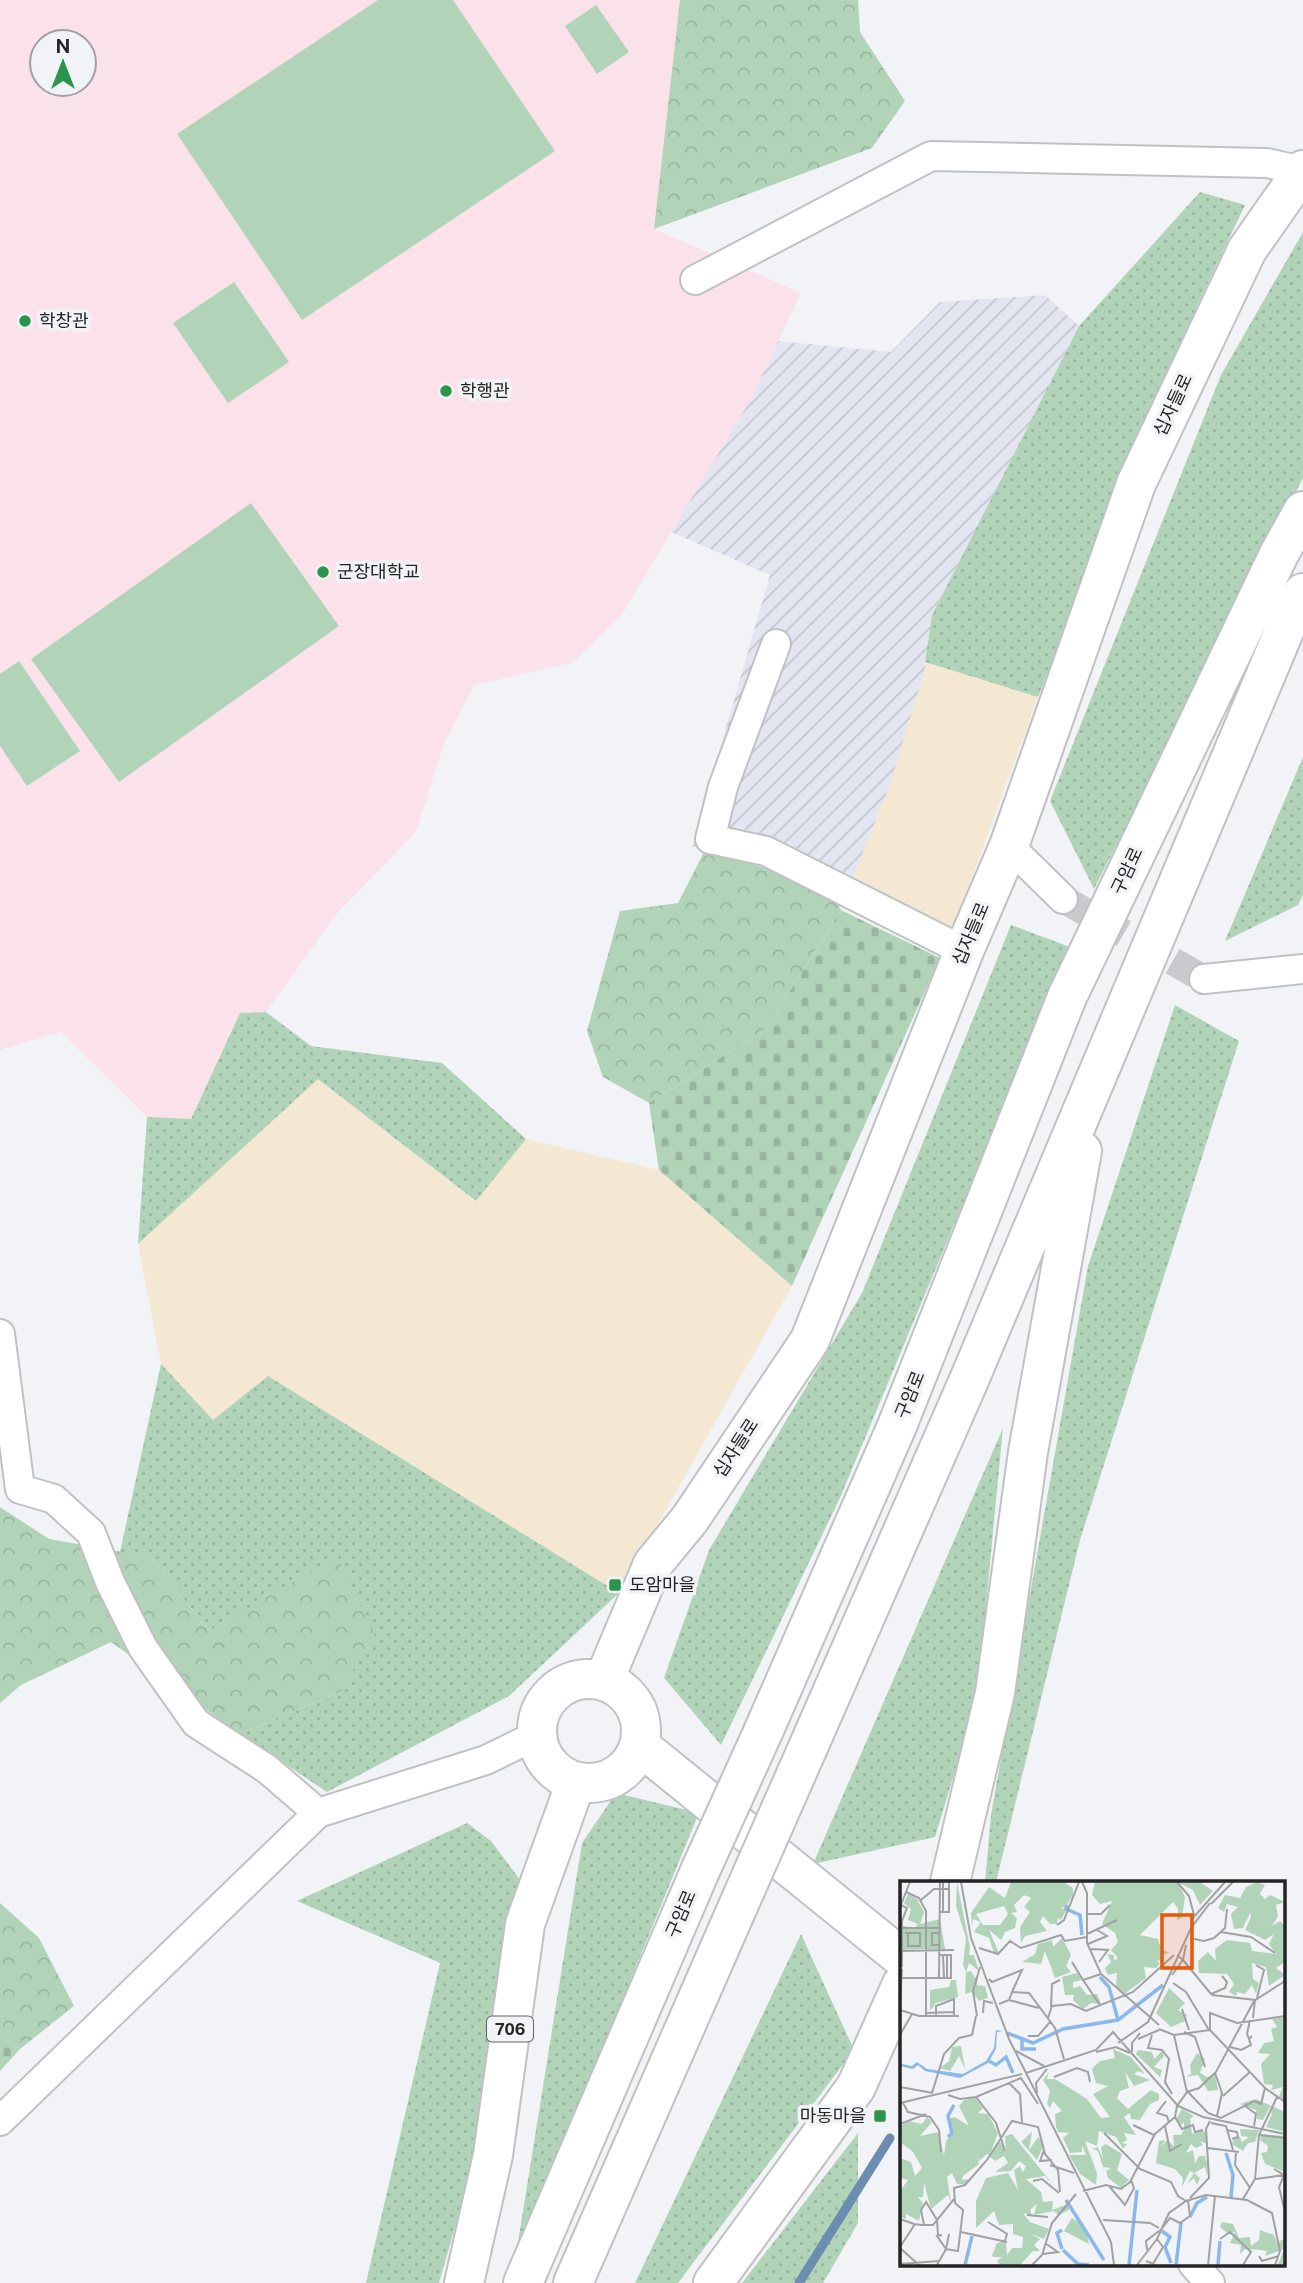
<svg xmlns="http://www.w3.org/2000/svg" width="1303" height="2283" font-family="'Public Sans','Noto Sans KR',sans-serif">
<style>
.commercial{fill:#f4e8d3}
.industrial{fill:url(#industrial-furrows)}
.education{fill:#fbe1e9;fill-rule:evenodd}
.grass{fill:url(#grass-dots)}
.forest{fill:url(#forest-crowns)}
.cemetery{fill:url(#cemetery-stones)}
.pitch{fill:#b1d4b9}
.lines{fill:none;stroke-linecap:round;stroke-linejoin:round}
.stream{stroke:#6c8cb0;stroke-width:9}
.street-tunnel{stroke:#c9cacd;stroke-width:28;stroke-dasharray:28 14;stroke-linecap:butt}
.street-casing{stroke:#c0c1c5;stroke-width:32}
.secondary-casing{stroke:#c0c1c5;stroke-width:42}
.primary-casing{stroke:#c0c1c5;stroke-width:42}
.street{stroke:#fff;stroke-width:28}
.secondary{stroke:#fff;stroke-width:38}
.primary{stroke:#fff;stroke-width:38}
.primary-bridge-casing{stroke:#c0c1c5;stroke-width:42;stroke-linecap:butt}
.primary-bridge{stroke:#fff;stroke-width:38}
.poi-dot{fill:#2c954c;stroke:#f2f3f7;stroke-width:2.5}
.labels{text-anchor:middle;stroke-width:7;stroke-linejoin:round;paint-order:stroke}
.shield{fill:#f2f3f7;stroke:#626365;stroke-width:2}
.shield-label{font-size:16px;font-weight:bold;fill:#252526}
.poi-label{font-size:18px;fill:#252526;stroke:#f2f3f7;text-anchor:start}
.street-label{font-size:18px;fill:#252526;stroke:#f2f3f7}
.inset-river{fill:none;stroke:#8ab8eb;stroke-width:3.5}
.inset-road{fill:none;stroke:#a0a1a3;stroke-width:2}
.view{fill:#e8590c;fill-opacity:0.15;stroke:#e8590c;stroke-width:3.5}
.inset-edge{fill:none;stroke:#252526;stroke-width:3.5}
</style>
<defs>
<pattern id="industrial-furrows" width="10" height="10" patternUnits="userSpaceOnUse" patternTransform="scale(1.75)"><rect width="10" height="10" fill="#e3e6f1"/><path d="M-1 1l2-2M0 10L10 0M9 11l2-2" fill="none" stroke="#c3c5ce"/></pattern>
<pattern id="grass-dots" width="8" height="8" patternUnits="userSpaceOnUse" patternTransform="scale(1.75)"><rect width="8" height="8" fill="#b1d4b9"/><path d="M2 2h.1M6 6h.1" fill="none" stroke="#98b69f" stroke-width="1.8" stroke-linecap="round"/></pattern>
<pattern id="forest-crowns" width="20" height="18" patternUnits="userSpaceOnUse" patternTransform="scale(1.75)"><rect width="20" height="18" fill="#b1d4b9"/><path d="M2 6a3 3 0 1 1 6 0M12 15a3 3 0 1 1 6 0" fill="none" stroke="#98b69f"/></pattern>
<pattern id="cemetery-stones" width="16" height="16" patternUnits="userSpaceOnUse" patternTransform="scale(1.75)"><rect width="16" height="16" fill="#b1d4b9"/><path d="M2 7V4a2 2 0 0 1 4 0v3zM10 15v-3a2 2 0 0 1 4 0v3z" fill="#98b69f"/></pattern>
</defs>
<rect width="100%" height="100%" fill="#f2f3f7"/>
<path class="commercial" d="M925,662L1038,697L954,927L850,883L889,787Z
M318,1079L475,1201L526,1139L659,1170L792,1286L619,1593L268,1376L213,1420L161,1364L138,1244Z"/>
<path class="industrial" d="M1045,295L1079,326L932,615L924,673L889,787L847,892L692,846L770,575L671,532L752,397L778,341L891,352L940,302Z"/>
<path class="education" d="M0,0H680L654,229L801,293L752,397L623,613L572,663L474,685L443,746L416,832L339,911L266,1012L240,1013L191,1119L147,1117L61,1032L0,1050ZM42,42H84V84H42Z"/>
<path class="grass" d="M1200,192L1245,205L1197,306L1038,697L925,662L932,615L1079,326Z
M1303,232V478L1094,889L1050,801L1221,375Z
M1303,757V895L1298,905L1225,941Z
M1011,925L1070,947L840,1498L721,1745L664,1678L709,1550L862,1293Z
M1175,1005L1239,1041L1080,1540L996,1882H985L991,1815L1088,1266Z
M266,1012L311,1046L442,1063L526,1139L476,1201L318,1079L138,1244L147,1117L191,1119L240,1013Z
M161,1364L213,1420L268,1376L619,1593L509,1696L327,1792L240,1734L340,1692L338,1557L209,1631L151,1557L120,1552Z
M1003,1428L977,1699L935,1837L813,1864Z
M616,1793L699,1813L515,2261L582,1843Z
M467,1823L491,1841L521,1881L470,2175L439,2283H366L440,1963L297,1901Z
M801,1934L854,2050L678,2283H635Z
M858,2133V2223L823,2283H742Z"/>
<path class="forest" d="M680,0H858L860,32L905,101L872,148L654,229Z
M705,850L828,887L841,910L766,1029L649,1103L603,1077L587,1031L620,911L678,903Z
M0,1507L49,1539L151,1557L209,1631L337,1556L375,1634L340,1692L240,1734L111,1642L21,1685L0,1703Z
M0,1903L39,1938L74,2006L20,2049L0,2038Z"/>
<path class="cemetery" d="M841,910L940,958L792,1286L659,1170L649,1103L766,1029Z
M0,2038L20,2049L0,2071Z"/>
<path class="pitch" d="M378,0H453L555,151L302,320L177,134Z
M596,5L629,52L597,74L565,26Z
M234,282L289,362L228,403L173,323Z
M251,503L339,626L119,782L31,659Z
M19,661L80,751L27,786L0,746V674Z"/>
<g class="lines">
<path class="stream" d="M799,2283L890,2138"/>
<path class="street-tunnel" d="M1063,899L1204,979"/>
<defs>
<path id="street" d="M695,280L931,156L1267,163L1302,171
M776,644L723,787L710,839L766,851L964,951
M1009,846L1063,899
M1204,979L1303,969
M0,1334L20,1489L54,1499L91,1533L110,1582L143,1648L196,1723L267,1769L318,1813
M0,2121L318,1813L486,1760L537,1735
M1193,2264L1210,2283"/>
<path id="secondary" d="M537 1731a52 52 0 1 1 104 0a52 52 0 1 1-104 0Z
M604,1680L653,1564L690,1519L810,1340L964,951L1009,846L1136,484L1247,250L1303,170
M640,1746L902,1958
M713,2283L856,2087L902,1984"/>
<path id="primary" d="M763,1732L897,1426L1067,997L1279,554L1303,511
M809,1745L969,1380L1293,610L1303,593
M950,1882L995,1693L1028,1452L1082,1151
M464,2283L493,2155L525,1924L576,1782
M523,2283L700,1871
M573,2283L739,1904"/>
</defs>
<use href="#street" class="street-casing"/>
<use href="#secondary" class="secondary-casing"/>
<use href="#primary" class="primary-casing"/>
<use href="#street" class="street"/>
<use href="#secondary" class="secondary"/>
<use href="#primary" class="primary"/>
<defs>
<path id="primary-bridge" d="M700,1871L763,1732
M739,1904L809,1745"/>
</defs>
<use href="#primary-bridge" class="primary-bridge-casing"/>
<use href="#primary-bridge" class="primary-bridge"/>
</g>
<g class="poi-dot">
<circle cx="25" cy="321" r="7"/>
<circle cx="446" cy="391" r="7"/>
<circle cx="323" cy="572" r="7"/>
<rect x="608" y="1578" width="14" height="14" rx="3.5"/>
<rect x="873" y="2109" width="14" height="14" rx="3.5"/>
</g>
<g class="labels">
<rect class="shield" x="487" y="2016.5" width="46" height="25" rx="5"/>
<g class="shield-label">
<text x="510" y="2035">706</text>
</g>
<g class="poi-label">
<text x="39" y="327">학창관</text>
<text x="460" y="397">학행관</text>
<text x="337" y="578">군장대학교</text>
<text x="629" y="1591">도암마을</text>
<text x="866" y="2122" text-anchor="end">마동마을</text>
</g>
<g class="street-label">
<text transform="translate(1173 405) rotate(-65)" y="6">십자들로</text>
<text transform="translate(1127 871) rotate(-65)" y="6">구암로</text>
<text transform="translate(971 934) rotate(-67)" y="6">십자들로</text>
<text transform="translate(910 1395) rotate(-68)" y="6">구암로</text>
<text transform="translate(736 1448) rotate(-57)" y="6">십자들로</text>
<text transform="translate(681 1914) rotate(-67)" y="6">구암로</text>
</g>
</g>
<g transform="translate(900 1881)">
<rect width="385" height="385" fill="#f2f3f7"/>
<path d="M57,1L70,66L69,74H74L79,90L69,82L66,91L63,84L66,57L56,25ZM40,38L45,68L0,69V44L17,48L16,44ZM297,172L305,178L300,192L307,196L315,193L318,209L308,210L298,194L286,196L291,193L290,184ZM172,337L184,344L189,363L164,350Z" fill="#b1d4b9"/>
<path d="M111,1H164L173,7V14L165,27L160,25L166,30L161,39L158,37L157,43H150L143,35L140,41L147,50L125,55L121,62L120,46L130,31L124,26L131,17L124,14L114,24L117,31L111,32L117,37L115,47L105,51L101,59L89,49L99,72H94L89,57L74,51L81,41L73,38L72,47L71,32L89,6L105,17ZM104,25L108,33L100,44H83L76,33ZM195,1H278L285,16L282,37L277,39L278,28L273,21L240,54L258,58L261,68L270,72L260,74L263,80L257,79L260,83L256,87L244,86L246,97L223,114L216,105L217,92L208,94L205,87L211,81L207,73L214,74V80L218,77L211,69L218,61L215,52L202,43L212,20L200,23L192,14ZM300,1L313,10L300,24L293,9L279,2ZM357,1L365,4L360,13L365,18L370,14L385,21L376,24L378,35L372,45L380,40L385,45V81L376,87L385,94L369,105L366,86L352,82L353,98L359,102L356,113L352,104L345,113L337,111L336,115L329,111L334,103L327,93L299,92L298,80L308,71L316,80L315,68L327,59L350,62L352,70L376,73L369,63L374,53L365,59L345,49L351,36L350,32L343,47L334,48L331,33L338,26L327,23L324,31L318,27L325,14L340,17L346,6ZM8,13L17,18L24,31L20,44L8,39L11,28L4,22ZM162,57L171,74L166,85L171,91L155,97L145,70L141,83L122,81L135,73L138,63L152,59L153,66ZM71,90L75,97L78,94L77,104L85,105L88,117L79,120L72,111L65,113L66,91ZM177,92L182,99L173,101V107L180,105L187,114L197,113L201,123L191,122L183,128L173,119L174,114H165L162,96ZM51,99H56L58,116L36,122L30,130V109L49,106ZM269,107L285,122L278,129L287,134L285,140L271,146L256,132ZM385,136V220L379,215L383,206L371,209L373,204L364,203L361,183L370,173L358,172L364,162L374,160L371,148L377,146L372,138ZM61,165L65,188L59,175L50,190L40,187L49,180L52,166ZM213,168L231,176L245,193L238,190L234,193L250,199L234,205L225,191L229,207L220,210L217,217L228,228L251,209L259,213V219L250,223L240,239L231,238L230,232L224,236L236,254L224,252L227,259L222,262L227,263L223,268L216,256L199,250L197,265L185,260L197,292L196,304L180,293L169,274H186L182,264V271L170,272L163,257L169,252L158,251L156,246L155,233L162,230L153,220L150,227L147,223L150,210L143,199L149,191L147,198H155L187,218L201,237L210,236L193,213L208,205L196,202L192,188L200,180L215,177ZM238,169L252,171L254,178L262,170L264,175L254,186L262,189L260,196L236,173ZM75,217L83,227L78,232L88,233L98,252L90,273L100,261L106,271L105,255L112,253L155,306L145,295L126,298L141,311L143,321L153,320L152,329L168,323L169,329L158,334L154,330L134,334L137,323L130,329L132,334L123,332L130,341L149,348L144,358L129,352L140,358L134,364L140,370H133L120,384H100L97,380L102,376H93L92,374L97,362L106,360L107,374L112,367H122L123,356L113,353V343L99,344L94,330L76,347V320L86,297L108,292L118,309L114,289L120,285L123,291L126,285L119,280L111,290L95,291L108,282L104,275L95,280L87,273L79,280L77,273L79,283L63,295L62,299L69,298L65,303H57L52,292L47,296L51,321L48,314L31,328L24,302L23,316H18L23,322L19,340L6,333V338L0,336V310L8,299L0,297V277L11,281L15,295L22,287L13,271L0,261V246L8,240L22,243L27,236L32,241L20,255L38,251L44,274L46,260L54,251L48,238L55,236L69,245L59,225L64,219ZM356,218L385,231V251L366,246L372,233L370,226L363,239L357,238L356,229L340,223ZM282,228L294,235L290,238L292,253L302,248L307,254V263L300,260L303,264L296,267L291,263L286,272L293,269L295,282L299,275H305L308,285L307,295L305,286L294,292L300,297L297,304L294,297L287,303L294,292L290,290L282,306L283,297L275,288L256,282L259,260L265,259L261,266L267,259L274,265L273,254H281L284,249V241L281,244L276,238ZM340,248L359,249L355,261L348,262L343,270L332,263L334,258L340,256L342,261L349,256L341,255ZM132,251L129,269L138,256L144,264L137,279L121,261ZM361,253L385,255V291L365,283L361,272L367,271L368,265L360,259ZM206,263L222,273L217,289L229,299L221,307L208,297L206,290L211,287L203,286L198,270L192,268L198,266L203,278L201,266ZM322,341L333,343L339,357L350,356L351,365L359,359L360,349L374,354L377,362L385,357V384L378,383L384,368L365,375L367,370L360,369L345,368L340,373L341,364L330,362L335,351L328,353L320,346Z" fill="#b1d4b9" fill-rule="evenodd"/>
<path d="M96,149L103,150L97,151L96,168L88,182L60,197L25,190L18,184L13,188L0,185V176L2,183L12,185L17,181L27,188L63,193L86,180L94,167Z" fill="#8ab8eb"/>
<path class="inset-river" d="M167,24L166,28L180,34L182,54M200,96L209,106L218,139M107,152L133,162L163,148L218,139L263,104M122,159V168H136M89,180L96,184L106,176L113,192M48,256L52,252L48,235L54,224M326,272L333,294L331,316M166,319L204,379M290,336L297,322L307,316M162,349L157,352L162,368M262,350L270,356L265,366L271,382M163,369L178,383L189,384M65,384L72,355M229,384L237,309M276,384L281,342M318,384L320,360"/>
<path class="inset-road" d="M43,1V31M61,1L71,57L109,158L211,361L214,384M182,1L187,12V62L201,93L259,144M277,1L289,15L294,34M6,11L19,17L26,30V135M21,19L34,8H49M311,23L333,1M1,24L7,27L2,40V86M0,26L10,1M40,31H49V1M188,33H201L210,24M292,38L325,1M157,44L164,39L179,1M1,47H39M321,51L351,56L375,72M5,52H20V65H8V52M39,52H32V64H39M187,53L217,39M290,57L304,60L314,57L325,47L327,28M188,63L207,55L197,49M79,67L98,73L110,60L121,67L161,54L165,60L187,56M191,68L208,69L199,81M0,70L54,69M43,74L44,97M47,74V97M277,74L283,79L286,64M172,81L183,99M356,84L364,89L357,117M272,94L283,79L311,113L325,107L327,101L322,95M0,97H51V74H39M39,97L40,1M89,98L92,101L122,89L112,111M273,102L286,111L309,149M312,114L355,119L353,137M109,119L139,127M0,120L2,88M99,123L109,119L112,111L129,112L155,147L164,178M200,124L183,99L201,93M151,126L152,103L160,99M282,128L289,149M0,129L19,135H59M26,132L54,131M83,132L84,120L93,122M36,135V125L54,118V135M77,135L73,110L80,86M148,137L152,125L171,123L186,130L233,111L274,74M350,139L347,153L349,158L352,155M310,149V132L337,142L385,135M284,151L295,156L305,186M0,154L12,133M252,154L248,167L262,169L269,178L265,201L272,213M274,154L310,149L365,207L385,221M128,155H138L150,141M238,158L259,149M218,162L248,141L291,47L310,22M330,166L341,169L351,164L349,158M116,170L144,185M196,171L216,166L230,172M232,171V162L240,152M126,192L196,169L213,151L278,225L303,236L385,253M315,192L322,212L317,235M154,196L177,187L188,191L190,201M109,202L120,213L122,241M0,206L33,212M287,211L299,207L316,191L354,120L385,100M288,211L308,232M32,212L44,173L59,157L72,154L76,135M137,212L136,202L147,188M48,214L60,218L76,216L121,197L138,223M323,215L350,191M76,216L96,242L105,270M266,220L257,232L267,235L269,242M0,222L122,193M3,222L8,231L30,236L39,249L41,271M345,225L356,233L354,245M308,232L321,237L354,220L361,223L365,207M275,236L282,248L293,244L295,251L303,249M311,242L326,245L333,269M0,243L26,233M233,244L254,254M265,245L270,270L282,263M327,249L337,251L338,256L332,258M204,252L240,288L271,301L278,315L286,320M359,254L385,257M308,267L339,271M144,269L140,280L152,279M336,272L335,284L350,307M150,284L174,292M384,294L379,306L385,331M356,298L384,294L374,288M133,300L142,298L159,312M209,305L225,324L234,307L231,299M183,310L206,304L221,308L230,301L255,253L275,236L277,225L287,211L274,154L259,148M290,317L309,297L306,248L310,240M343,318L355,298L359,254L377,216M127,334L148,336M0,338L14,343L22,344H33L37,339L26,321L21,329L24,344M203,339L250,342L259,347M88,341L107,353L105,360M61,351L107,361M259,351L270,337L280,342L290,335L288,319M38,354L37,339L54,318M42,354L37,355L46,368L49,353M320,358L330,351L351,371L343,384M0,366L15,343M0,367L19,384M247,369L246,360L259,350M143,373L158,371L145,362M359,375L362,380L379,375M246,380L253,383L263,366L257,358M0,383L39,380M37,384L46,368L58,370L63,329L55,322L54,307L65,304L87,279L112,240L138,246L145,273L158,289L160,311M132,384L142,374L152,342L176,313M237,384L257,358L269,332L286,320L306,314L347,319L372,332L380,370L375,384M308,384L315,315"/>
<path class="view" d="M262,34H292V87H262Z"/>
<rect width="385" height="385" class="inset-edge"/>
</g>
<g transform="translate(63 63)"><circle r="33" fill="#f2f3f7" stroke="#a0a1a3" stroke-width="2"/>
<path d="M0-5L12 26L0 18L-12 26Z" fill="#2c954c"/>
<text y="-10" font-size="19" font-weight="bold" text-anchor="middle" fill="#252526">N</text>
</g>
</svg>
